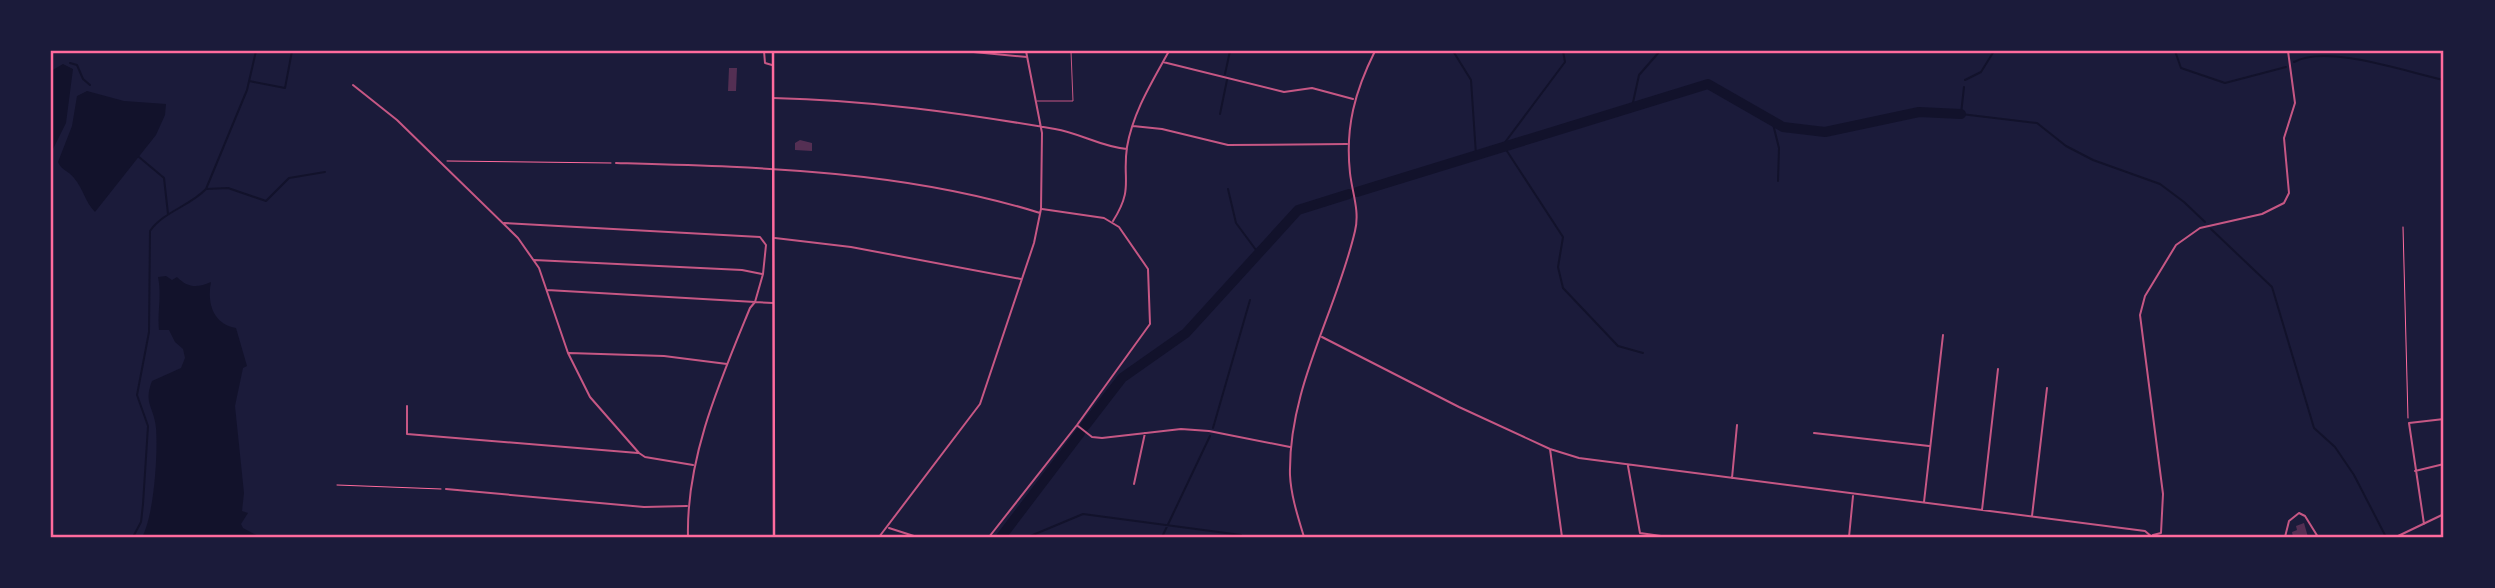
<svg xmlns="http://www.w3.org/2000/svg" width="2495" height="588" font-family="'PT Sans',sans-serif">
<style>
.water{fill:#12122b}
.lines{fill:none;stroke-linecap:round;stroke-linejoin:round}
.stream{stroke:#12122b;stroke-width:2}
.river{stroke:#12122b;stroke-width:10}
.building{fill:#542f53}
.path{stroke:#ff6b9d;stroke-width:1}
.service{stroke:#c65784;stroke-width:1}
.pedestrian{stroke:#c65784;stroke-width:2}
.minor{stroke:#c65784;stroke-width:2}
.secondary{stroke:#ff6b9d;stroke-width:2.5}
.neatline{fill:none;stroke:#ff6b9d;stroke-width:2.5}
</style>
<rect width="100%" height="100%" fill="#1b1b3a"/>
<path class="water" d="M63,64L73,69L66,123L51,153V71Z
M87,91L124,101L166,104L165,115L156,135L95,212C85,202 83,188 74,178C69,171 61,170 58,162L72,126L77,96Z
M166,276L172,280L177,277C188,288 197,288 211,282C207,301 212,324 236,328L247,366L243,368L235,406L244,493L242,511L248,513L241,524L243,528L260,537H142C154,516 158,454 156,428C154,406 143,404 152,381L181,368L185,358L183,349L175,342L169,330H159C157,311 162,297 158,277Z"/>
<g class="lines">
<path class="stream" d="M1453,51L1471,80L1476,155
M1563,51L1565,62L1503,145L1563,237L1558,267L1563,288L1618,346L1643,353
M2175,51L2181,68L2225,83L2286,67
M2294,62C2328,44 2406,72 2444,80
M70,63L77,65L83,79L90,85
M1225,74L1230,51
M1965,80L1981,72L1994,51
M249,81L285,88L292,51
M1964,87L1961,114L2037,123L2066,146L2093,160L2160,184L2184,202L2205,222
M1632,107L1639,75L1660,51
M1220,114L1227,80
M1772,120L1779,148L1778,181
M139,157L164,178L168,214
M206,189L228,188L266,201L289,178L325,172
M1228,189L1236,223L1259,254
M2211,229L2272,287L2314,428L2335,447L2354,475L2386,537
M1213,428L1250,300
M133,537L141,522L143,504L148,426L137,395L149,332L150,231C163,212 190,206 206,189L247,90L256,51
M1028,537L1083,514L1241,535
M1162,537L1210,436"/>
<path class="river" d="M1357,192L1708,84L1783,127L1825,132L1919,112L1961,114
M1085,426L1122,378L1186,333L1298,210L1349,194
M1001,537L1080,433"/>
</g>
<path class="building" d="M729,68H737L736,91H728Z
M800,140L812,143V151L795,150V143Z
M2304,523L2308,537H2293L2292,532L2297,530L2296,526Z"/>
<g class="lines">
<path class="path" d="M447,161L611,163
M2403,227L2408,418
M337,485L441,489"/>
<path class="service" d="M1037,101H1073L1071,51"/>
<path class="pedestrian" d="M2285,537L2289,521L2299,513L2305,516L2318,537"/>
<path class="minor" d="M764,51L765,63L772,65
M963,51L1027,57
M1163,62L1284,92L1312,88L1353,99
M353,85L397,120L518,238L539,268L568,353L590,397L639,453L645,457L693,465
M773,98C868,100 961,113 1055,129C1080,133 1101,147 1127,149
M1133,126L1162,129L1228,145L1347,144
M616,163C758,167 903,170 1040,213
M1113,221C1134,188 1122,180 1127,147C1133,112 1152,82 1169,51
M504,223L760,237L766,245L763,274L755,302L547,290
M775,238L851,247L1021,279
M534,260L742,270L762,274
M1322,337L1459,407L1550,449L1579,458L2145,531L2152,537
M569,353L664,356L727,364
M407,406V434L638,453
M1078,426L1092,437L1102,438L1181,429L1209,431L1290,447
M1814,433L1929,446
M1550,449L1562,537
M1628,466L1640,533L1668,537
M2415,471L2444,464
M1732,478L1737,425
M1134,484L1145,433
M446,489L644,507L687,506
M1924,502L1943,335
M1982,510L1998,369
M2032,516L2047,388
M2424,524L2409,423L2444,419
M889,528L917,537
M2153,535L2161,533L2163,494L2140,315L2145,296L2176,245L2200,228L2262,214L2284,203L2289,193L2284,138L2295,103L2288,51
M688,537C686,458 720,381 750,308L755,302L773,303
M879,537L980,404L1034,243L1041,209L1042,133L1026,51
M989,537L1077,425L1150,324L1148,269L1119,227L1104,218L1042,209
M1304,537C1298,517 1291,496 1290,475C1288,388 1336,313 1355,231C1360,211 1352,192 1350,173C1345,127 1355,91 1375,51
M1849,537L1853,496
M2396,537L2444,514"/>
<path class="secondary" d="M773,51L774,537"/>
</g>
<rect width="2495" height="588" fill="none" stroke="#1b1b3a" stroke-width="105"/>
<rect x="52" y="52" width="2390" height="484" class="neatline"/>
</svg>
